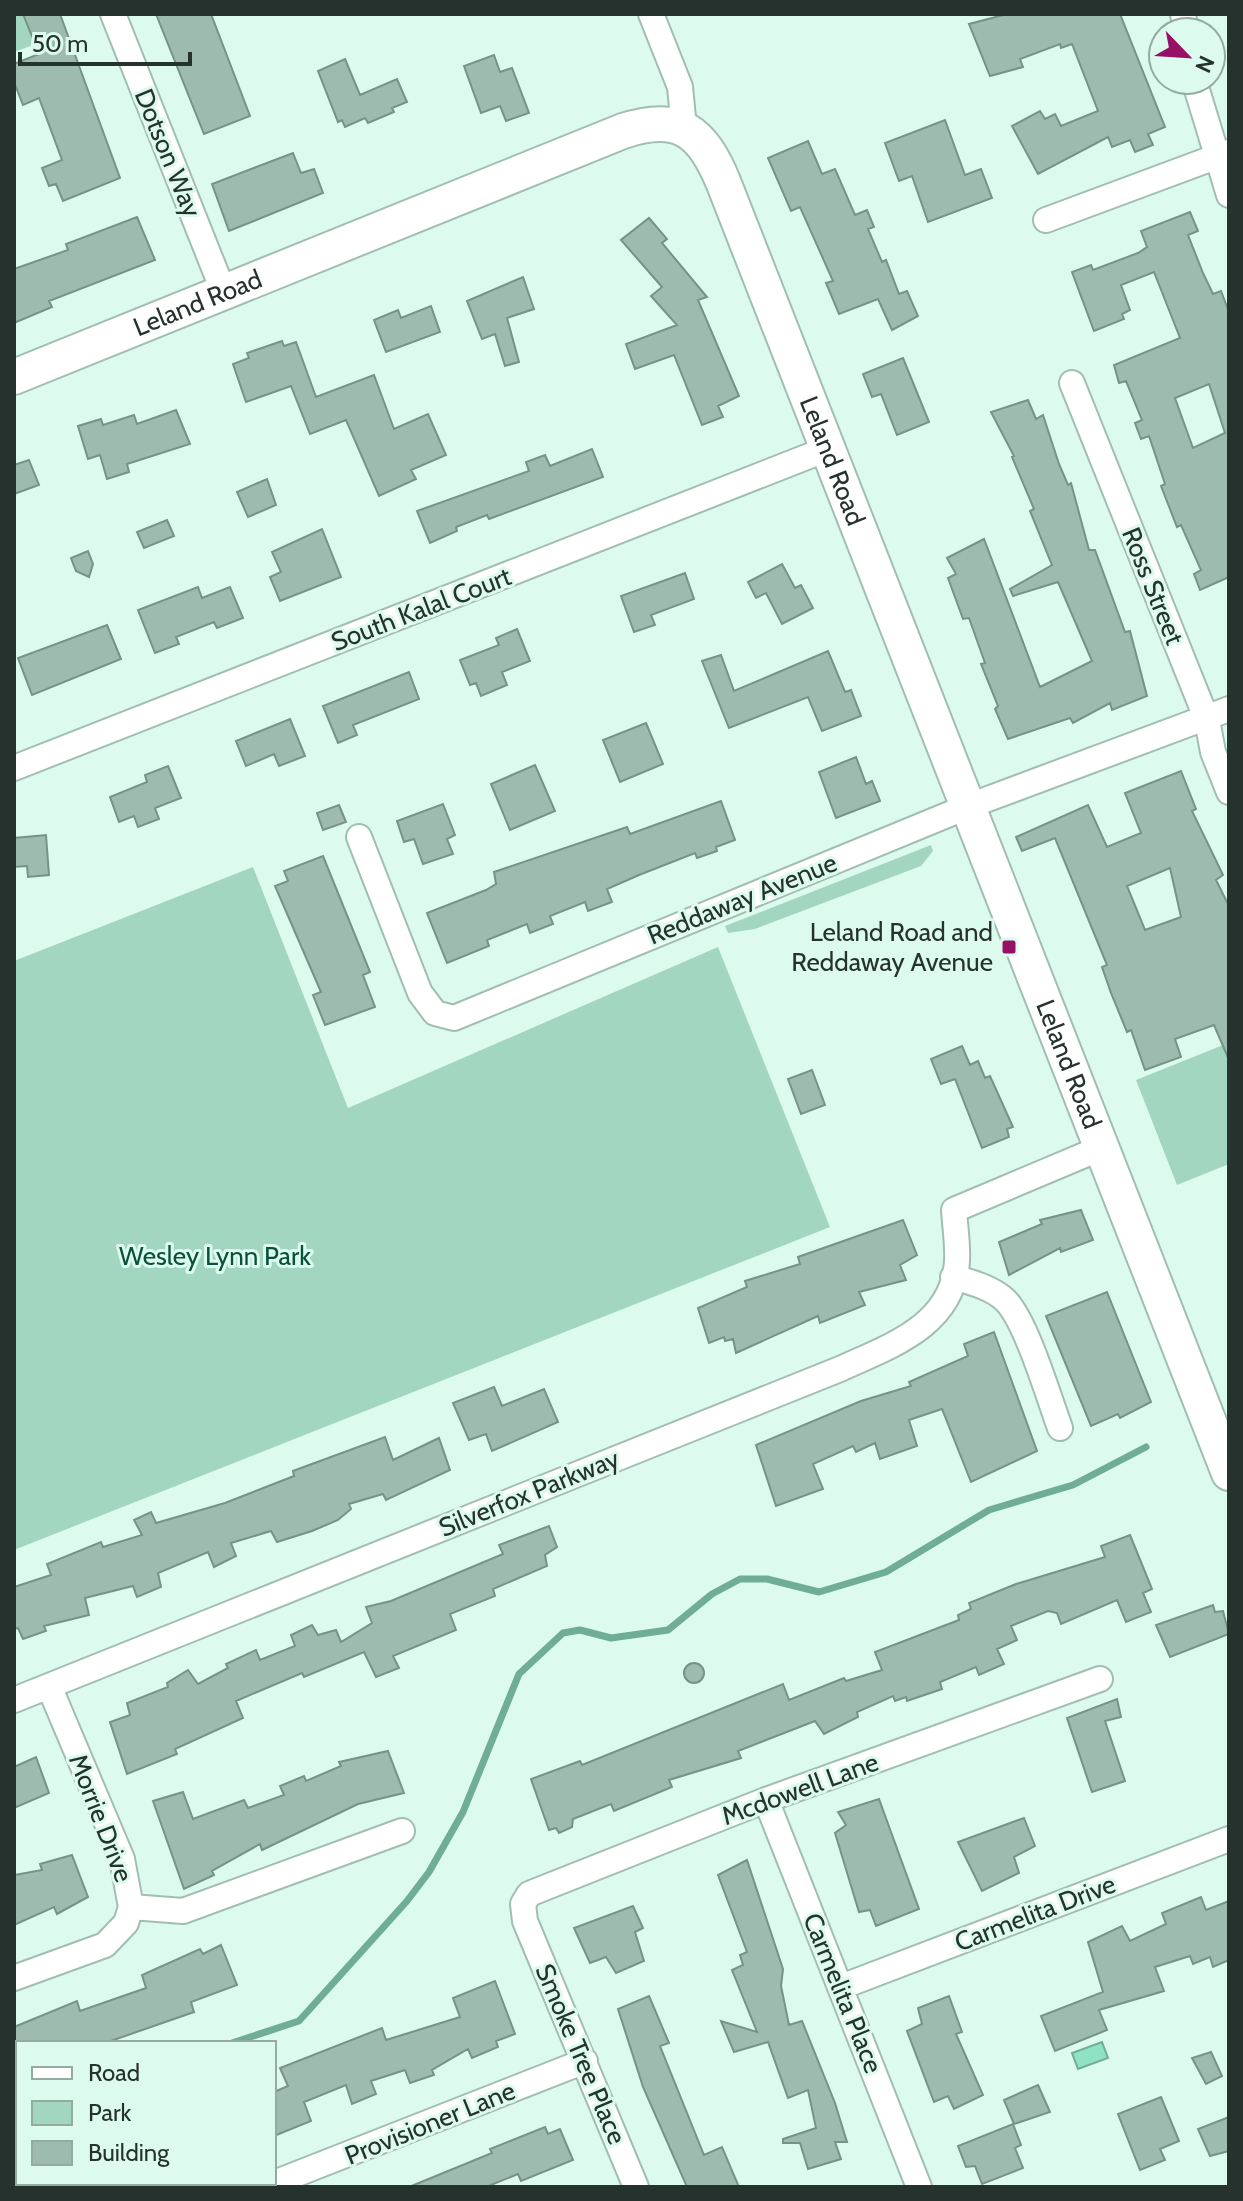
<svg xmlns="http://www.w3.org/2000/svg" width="1243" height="2201" font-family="Cabin,sans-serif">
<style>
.green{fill:#a2d6c1}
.water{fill:#8fe2c3;stroke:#70ad96;stroke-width:2}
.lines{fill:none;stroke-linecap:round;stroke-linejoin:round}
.stream{stroke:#70ad96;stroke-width:7}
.building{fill:#9ebbaf;stroke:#779388;stroke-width:2;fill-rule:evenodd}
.street-casing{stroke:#a1beb2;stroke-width:28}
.secondary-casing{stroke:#a1beb2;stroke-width:38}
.street{stroke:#fff;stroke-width:24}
.secondary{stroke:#fff;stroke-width:34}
.poi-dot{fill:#971066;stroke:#dcfbee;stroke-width:3}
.labels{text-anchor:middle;stroke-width:6;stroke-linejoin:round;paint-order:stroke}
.street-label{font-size:26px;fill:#26322d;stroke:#dcfbee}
.poi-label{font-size:26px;fill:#26322d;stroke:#dcfbee;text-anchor:end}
.park-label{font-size:26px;fill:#09503d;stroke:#dcfbee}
</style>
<rect width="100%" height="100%" fill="#dcfbee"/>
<path class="green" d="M14,14H28L39,43L14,52Z
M931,845L933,851L921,866L755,929L728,933L725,926Z
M253,867L348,1108L718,947L830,1227L14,1550V961Z
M1223,1045L1229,1061V1164L1177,1185L1136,1080Z"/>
<path class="water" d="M1102,2042L1108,2058L1078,2069L1072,2053Z"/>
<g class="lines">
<path class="stream" d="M232,2043L299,2021L407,1901L429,1872L463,1812L519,1674L563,1633L580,1630L611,1638L668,1630L712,1594L740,1579H767L819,1592L886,1572L989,1510L1073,1485L1146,1447
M14,2116L18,2115"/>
</g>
<path class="building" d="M23,14H60L120,178L63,201L56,184L49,186L42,168L62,160L39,98L23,105L14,82V64L39,54Z
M156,14H211L250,116L204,134Z
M1007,14H1120L1165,127L1148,134L1153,145L1135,152L1130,140L1112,147L1108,137L1038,174L1012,126L1040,111L1045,119L1055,114L1061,126L1098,111L1072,44L1061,48L1060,44L1020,59L1023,67L990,76L969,24Z
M494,55L500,72L512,68L529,113L506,121L500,106L481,113L464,66Z
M345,59L360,95L397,79L407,102L392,108L394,112L368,123L365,118L345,127L342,120L338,122L318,71Z
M945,120L965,175L981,169L992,198L928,222L912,176L899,181L885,143Z
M808,141L822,174L835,169L855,215L867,210L874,227L868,229L882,262L886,260L899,294L907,291L918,316L892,330L878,299L839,314L826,283L833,281L800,207L791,211L768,158Z
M293,153L301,173L314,169L323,193L229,231L212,184Z
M1190,212L1198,231L1188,235L1203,273L1213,294L1221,291L1229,312V577L1200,590L1194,574L1201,570L1181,525L1177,527L1161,486L1165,484L1149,436L1141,439L1135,423L1142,420L1126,381L1119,383L1114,365L1180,338L1154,272L1121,285L1130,310L1122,314L1124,319L1094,331L1072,272L1091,265L1093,270L1138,253L1147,247L1141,231ZM1209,384L1225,433L1193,448L1175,398Z
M137,217L155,260L49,301L52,307L14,323V269L68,250L66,244Z
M649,218L667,239L662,243L707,297L698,300L739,396L718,406L723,417L702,425L674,355L635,369L626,344L677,325L651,296L662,287L621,240Z
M523,277L534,309L507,318L519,362L505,366L495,334L482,339L467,301Z
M431,306L440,332L386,352L374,320L398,310L401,318Z
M282,341L284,346L296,342L316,397L374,375L394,429L428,414L446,455L411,470L416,479L379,496L346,420L310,434L291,386L246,402L233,364L249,358L247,353Z
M903,358L929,422L897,435L881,394L872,397L863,374Z
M1028,400L1036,419L1043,415L1059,464L1068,485L1071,483L1089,550H1095L1125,632L1130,631L1147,696L1112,710L1110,703L1073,723L1070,718L1008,739L995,709L998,706L981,664L985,663L969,618L963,619L948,578L956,574L947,558L984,539L1040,687L1092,661L1058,582L1013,596L1010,589L1052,565L1030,511L1034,509L1012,457L1014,456L991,412Z
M176,410L190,444L127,464L129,472L107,479L100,455L88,459L78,426L101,419L103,425L134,415L137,424Z
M592,449L603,477L489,519L487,515L456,527L457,531L430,543L417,511L529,471L526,462L545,455L550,466Z
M29,460L39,485L14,494V465Z
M267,479L276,505L248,517L237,492Z
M167,520L174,536L144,548L137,532Z
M322,529L341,577L280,601L270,577L281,572L272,552Z
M88,551L93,564L89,577L76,571L71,558Z
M782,564L795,588L801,585L813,608L782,624L766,593L756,598L748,582Z
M685,573L694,599L651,615L655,625L634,632L621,596Z
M198,587L202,598L230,587L243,618L217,628L214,622L176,637L179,644L155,653L138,610Z
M107,625L121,659L32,695L18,658Z
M517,629L530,661L502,672L507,685L481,696L476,683L470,685L460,660L499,645L496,638Z
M828,651L845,692L851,690L861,716L822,731L808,697L729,728L702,661L721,655L734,691Z
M409,672L419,699L353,725L357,735L338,743L323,706Z
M290,719L305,756L279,766L274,754L246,766L236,741Z
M646,723L663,764L620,782L603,740Z
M856,757L866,784L872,781L880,801L836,818L819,772Z
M535,765L555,811L510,830L491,784Z
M168,766L181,798L155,808L159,819L138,827L134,816L119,822L110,797L147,782L145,775Z
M1181,771L1196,809L1192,811L1223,875L1216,880L1229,906V1060L1214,1025L1175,1039L1181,1057L1145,1070L1131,1030L1127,1032L1111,993L1102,967L1107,965L1055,838L1022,851L1016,837L1088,805L1107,847L1141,833L1125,793ZM1170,868L1181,917L1145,930L1127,886Z
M721,801L735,840L716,847L717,851L697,858L695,853L639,875L607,889L612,902L588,911L585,902L550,916L553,924L530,933L527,924L487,940L489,946L447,963L427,913L486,890L496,884L494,872L627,827L630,834Z
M443,804L455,835L447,839L453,854L423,864L414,839L404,842L397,821Z
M339,805L346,822L323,830L317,813Z
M46,835L49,875L28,877L27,866L14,867V838Z
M323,856L370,972L363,975L375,1007L325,1025L313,995L321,992L275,886L288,881L284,871Z
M962,1046L970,1065L978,1061L985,1078L990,1076L1013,1127L1007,1129L1009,1137L982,1148L955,1079L941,1084L931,1059Z
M812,1070L825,1105L801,1114L788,1079Z
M1081,1210L1093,1240L1061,1252L1060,1248L1009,1275L999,1242L1042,1224L1040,1220Z
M903,1220L917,1255L900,1265L906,1280L859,1292L865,1305L820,1323L818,1316L736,1353L733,1339L725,1341L724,1337L709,1343L698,1308L747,1287L745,1281L800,1264L798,1257Z
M1107,1292L1151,1402L1120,1418L1118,1414L1091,1426L1046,1316Z
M994,1332L1037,1451L971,1482L942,1409L909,1420L917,1446L880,1459L875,1443L856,1452L853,1446L813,1464L823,1489L776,1506L756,1445L861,1401L911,1386L909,1382L968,1356L964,1344Z
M494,1387L502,1406L544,1389L558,1422L492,1451L486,1434L469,1440L453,1403Z
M385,1437L393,1460L439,1438L450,1470L386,1500L383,1494L349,1504L351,1509L338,1520L312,1531L277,1542L271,1531L231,1543L236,1556L214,1567L208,1552L158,1573L161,1587L137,1597L133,1586L85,1598L89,1615L44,1626L46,1631L23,1639L18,1628L14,1629V1587L51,1575L47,1564L101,1542L103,1547L142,1535L134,1520L151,1512L156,1523L225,1503L294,1476L293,1471Z
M549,1526L557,1547L545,1555L547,1566L493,1589L495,1596L450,1614L456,1630L393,1656L399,1668L376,1677L364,1652L304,1677L302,1673L236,1701L243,1718L175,1749L177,1754L127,1774L110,1722L130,1715L127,1703L168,1687L167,1683L188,1670L198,1684L228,1668L226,1664L256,1650L260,1660L295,1646L291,1635L312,1625L318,1635L336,1630L341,1642L372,1623L366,1607L391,1601L503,1554L499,1545Z
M1130,1535L1152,1589L1143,1593L1151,1612L1126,1622L1117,1600L1061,1624L1057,1613L1048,1611L1011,1626L1017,1640L997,1649L1004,1664L979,1675L976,1667L940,1682L942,1689L907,1701L906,1697L895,1701L893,1696L857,1712L858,1717L824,1734L815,1721L738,1751L741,1758L669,1780L672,1787L614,1811L611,1804L573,1819L572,1827L559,1833L556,1828L549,1830L531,1779L580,1761L582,1765L783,1684L789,1700L844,1678L846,1681L882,1670L875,1652L959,1620L958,1615L971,1609L969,1603L1016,1584L1105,1557L1101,1546Z
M1213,1605L1215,1612L1223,1611L1229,1634L1170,1657L1156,1625Z
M684 1673a10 10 0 1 1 20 0a10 10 0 1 1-20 0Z
M1117,1699L1121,1717L1105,1721L1125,1781L1092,1792L1067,1718Z
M388,1751L404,1793L358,1804L262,1850L260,1844L212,1871L214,1875L184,1889L153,1801L183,1792L193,1819L244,1800L248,1808L284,1795L280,1786L304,1776L306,1781L341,1766L339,1762Z
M36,1757L49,1793L14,1808V1767Z
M879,1799L919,1909L876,1926L870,1910L859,1912L835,1833L846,1825L838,1812Z
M1024,1818L1035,1846L1014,1857L1019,1873L982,1891L958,1842Z
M72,1855L88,1897L57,1914L54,1907L14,1925V1875L42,1870L40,1864Z
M747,1860L783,1969L781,1986L789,2025L802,2021L835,2103L847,2142H835L841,2159L808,2169L800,2143H783V2139L816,2128L808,2090L788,2098L768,2042L734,2052L721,2021L757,2032L732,1970L743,1965L740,1955L747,1952L718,1875Z
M1201,1897L1206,1910L1229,1901V1960L1213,1967L1210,1957L1193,1964L1190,1956L1155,1967L1164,1991L1099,2010L1107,2030L1055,2051L1041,2016L1103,1992L1088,1942L1122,1926L1130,1941L1166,1924L1162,1913Z
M633,1906L643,1928L635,1932L644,1961L616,1973L606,1957L590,1963L574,1928Z
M221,1945L237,1985L191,2002L194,2012L105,2043H14V2027L77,2001L80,2011L146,1988L142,1975L200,1949L203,1954Z
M495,1981L515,2034L496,2041L498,2047L472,2058L468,2049L432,2070L434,2075L410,2083L405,2070L371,2081L376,2094L352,2104L346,2085L304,2102L311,2121L274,2136V2092L288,2086L280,2068L382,2028L386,2040L460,2017L453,1998Z
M649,1996L669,2043L660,2046L704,2155L722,2147L739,2187H687L643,2087L618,2009Z
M949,1996L962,2032L956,2034L983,2095L954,2109L948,2096L934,2102L907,2031L922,2024L918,2008Z
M1211,2052L1222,2076L1206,2084L1192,2058Z
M1038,2085L1050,2112L1014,2124L1004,2100Z
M1161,2097L1179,2141L1160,2149L1165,2160L1140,2170L1118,2114Z
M1229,2117V2151L1210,2156L1198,2129Z
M1013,2124L1021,2145L1015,2148L1023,2168L982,2184L975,2166L966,2167L958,2146Z
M545,2127L548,2134L560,2129L573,2160L521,2181L518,2174L486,2187H409L492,2153L490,2149Z"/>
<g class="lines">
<defs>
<path id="street" d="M113,14L224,293
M651,14L680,87L684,128
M1183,14L1186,32
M1194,80L1229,195
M1046,220L1229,152
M1072,383L1207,720L1213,752L1229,792
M14,768L827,449
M359,837L420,993L435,1013L454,1018L969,806L1229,709
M953,1277C970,1282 991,1287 1005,1300C1026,1320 1049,1398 1060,1428
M14,1700L840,1369C890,1346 953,1326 957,1261C958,1244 955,1227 954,1210L1101,1148
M766,1800L919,2187
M131,1907L183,1911L402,1831
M14,1978L105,1945L126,1923L131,1907L122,1859L49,1686
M841,1987L1229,1839
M274,2183L585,2061
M636,2187L525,1921L523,1904L529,1894L766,1800L1100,1679"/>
<g id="secondary">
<path id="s1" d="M14,377L623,131C680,112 703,132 724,184L1229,1473"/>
</g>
</defs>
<use href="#street" class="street-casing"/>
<use href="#secondary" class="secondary-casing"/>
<use href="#street" class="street"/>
<use href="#secondary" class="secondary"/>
</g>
<rect class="poi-dot" x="1001" y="939" width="16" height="16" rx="4"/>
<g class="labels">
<g class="street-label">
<text transform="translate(168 153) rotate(68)" y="9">Dotson Way</text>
<text dy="9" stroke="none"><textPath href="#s1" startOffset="198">Leland Road</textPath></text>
<text dy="9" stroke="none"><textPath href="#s1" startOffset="1086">Leland Road</textPath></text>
<text transform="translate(1153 586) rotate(68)" y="9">Ross Street</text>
<text transform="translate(421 609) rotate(-21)" y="9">South Kalal Court</text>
<text transform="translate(742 899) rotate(-22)" y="9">Reddaway Avenue</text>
<text dy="9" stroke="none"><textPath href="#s1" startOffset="1734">Leland Road</textPath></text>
<text transform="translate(529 1493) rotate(-22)" y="9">Silverfox Parkway</text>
<text transform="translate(800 1789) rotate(-20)" y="9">Mcdowell Lane</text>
<text transform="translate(101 1818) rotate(69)" y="9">Morrie Drive</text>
<text transform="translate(1035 1913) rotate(-21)" y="9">Carmelita Drive</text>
<text transform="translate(843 1993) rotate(68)" y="9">Carmelita Place</text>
<text transform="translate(581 2054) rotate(67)" y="9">Smoke Tree Place</text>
<text transform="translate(430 2123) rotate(-22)" y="9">Provisioner Lane</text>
</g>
<g class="poi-label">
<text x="993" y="941">Leland Road and<tspan x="993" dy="30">Reddaway Avenue</tspan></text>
</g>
<g class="park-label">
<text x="215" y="1265">Wesley Lynn Park</text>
</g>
</g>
<rect width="1243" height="2201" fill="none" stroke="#26322d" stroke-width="32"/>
<rect x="16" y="2041" width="260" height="144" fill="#dcfbee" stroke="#93aba1" stroke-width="2"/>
<rect x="32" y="2067" width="40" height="12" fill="#ffffff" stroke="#93aba1" stroke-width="2"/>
<text x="88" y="2081" font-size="24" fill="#26322d">Road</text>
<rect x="32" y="2101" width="40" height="24" fill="#a2d6c1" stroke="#93aba1" stroke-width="2"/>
<text x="88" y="2121" font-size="24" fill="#26322d">Park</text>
<rect x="32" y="2141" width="40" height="24" fill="#9ebbaf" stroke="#93aba1" stroke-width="2"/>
<text x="88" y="2161" font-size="24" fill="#26322d">Building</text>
<g transform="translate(1187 56) rotate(115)"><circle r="38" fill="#dcfbee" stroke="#93aba1" stroke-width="2"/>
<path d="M0-6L14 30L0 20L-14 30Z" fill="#971066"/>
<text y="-12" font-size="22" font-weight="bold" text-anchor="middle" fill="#26322d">N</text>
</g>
<path d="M20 52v12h170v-12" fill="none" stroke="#26322d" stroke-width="4"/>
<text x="32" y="52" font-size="24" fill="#26322d" stroke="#dcfbee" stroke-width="6" paint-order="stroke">50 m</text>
</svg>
